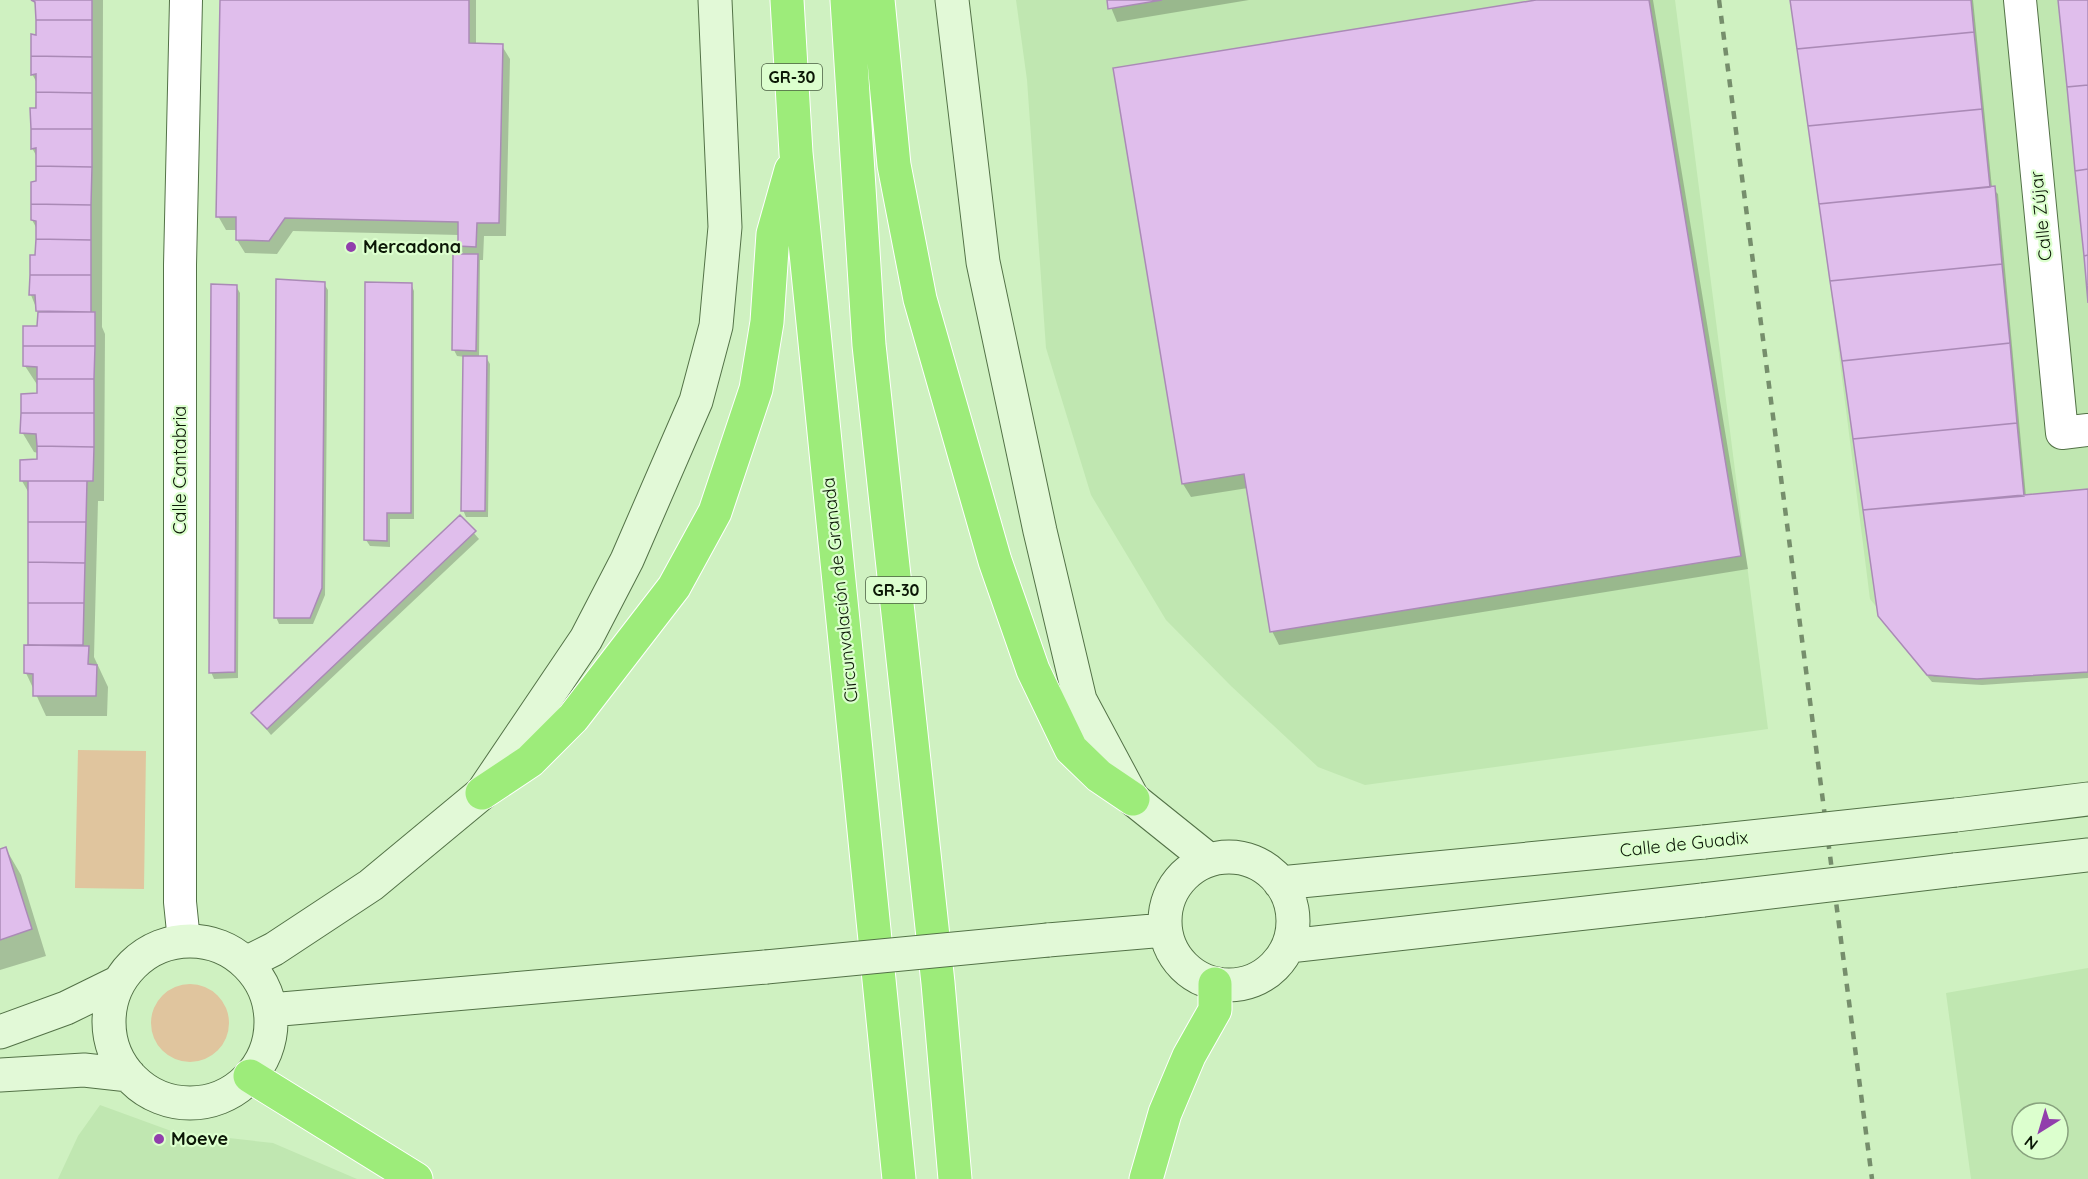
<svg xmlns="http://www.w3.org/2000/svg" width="2088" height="1179" font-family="Quicksand,sans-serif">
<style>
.built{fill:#c0e7b1;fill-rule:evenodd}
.green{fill:#e0c59e}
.shadow{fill:#0003}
.building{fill:#e0beec;stroke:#aa8ab6;stroke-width:1.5}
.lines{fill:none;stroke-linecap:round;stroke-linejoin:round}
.street-casing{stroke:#537247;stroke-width:34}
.secondary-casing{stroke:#537247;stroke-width:35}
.highway-casing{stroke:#fff;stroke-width:35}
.street{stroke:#fff;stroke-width:32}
.secondary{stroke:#e2f9d7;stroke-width:33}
.highway{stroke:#9dec7a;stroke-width:33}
.rail{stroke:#768e6c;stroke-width:4.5;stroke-dasharray:8 8;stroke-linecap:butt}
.secondary-bridge-casing{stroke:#537247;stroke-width:35;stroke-linecap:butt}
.secondary-bridge{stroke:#e2f9d7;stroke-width:33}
.poi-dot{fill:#913eac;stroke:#dcffce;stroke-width:2}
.labels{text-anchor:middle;stroke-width:4.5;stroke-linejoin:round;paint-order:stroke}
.shield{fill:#dcffce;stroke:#4a5d42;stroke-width:1.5}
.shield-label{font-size:16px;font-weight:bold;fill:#0b1706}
.street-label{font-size:18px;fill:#0b1706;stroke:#dcffce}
.poi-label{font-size:18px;font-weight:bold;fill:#0b1706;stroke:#dcffce;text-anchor:start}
</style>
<rect width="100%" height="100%" fill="#cff1c1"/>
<path class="built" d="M1016,0H1675L1768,729L1365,785L1318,767L1231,686L1166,620L1091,495L1046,348L1027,80Z
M1794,0H2088V668L1934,677L1870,599Z
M2088,968V1179H1971L1946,993ZM2022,1113H2058V1149H2022Z
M100,1105L174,1132L273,1143L357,1179H58L78,1136Z"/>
<path class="green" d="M78,750L146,751L144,889L75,888Z
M151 1023a39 39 0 1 1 78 0a39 39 0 1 1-78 0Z"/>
<path class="shadow" d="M33,0H103L102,327L105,334L104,501H98L94,657L108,687L107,716H46L26,673L29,647L30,495L22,481L38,461V453L34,452L22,432L38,394V386L25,366L39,328V315L31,295L37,256V229L32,220L38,183L37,157L32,148L37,83L32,74L37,37V9Z
M222,0H476V45L502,46L510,59L506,236H484L483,260H480L479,357H486L490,364L488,517H466L463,510L465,357L457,356L454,350L464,255L459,246V235L293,231L277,254L245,253L237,240L238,230H226L218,216Z
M1108,0H1249L1117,22Z
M1546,0H1653L1748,569L1279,645L1272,631L1248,488L1191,497L1183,484Z
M1792,0H1973L1992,188L1998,194L2026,497L2088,490V678L1982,685L1932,682L1883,622Z
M324,284L328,290L325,595L313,624H279L276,617Z
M411,284L414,291V519H390V547L370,546L366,540Z
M236,286L240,293L238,678L214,679L211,672Z
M460,517L479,539L271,735L253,713Z
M6,849L21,875L46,956L0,970V851Z"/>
<path class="building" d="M31,0H92V20H36L35,2Z
M220,0H469V43L503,44L499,223H477L476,247L458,246V222L285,218L269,241L236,240V217H216Z
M1107,0H1162L1108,9Z
M1536,0H1649L1741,556L1270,632L1244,474L1182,484L1113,68Z
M1790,0H1971L1974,32L1797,49Z
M2058,0H2088V85L2067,87Z
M36,20H92V57L31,56V34L36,35Z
M1974,32L1982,109L1808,126L1797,49Z
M31,56L92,57V93L36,92V74L31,75Z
M2088,85V169L2075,171L2067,87Z
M36,92L92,93V129H31L30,108H36Z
M1982,109L1990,187L1819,204L1808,126Z
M31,129H92V167L36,166V148L31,149Z
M36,166L92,167L91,205L31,204V182L36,181Z
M2088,169V255L2084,256L2075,171Z
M1995,186L2002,264L1830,281L1819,204Z
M31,204L91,205V240L36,239V221L31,220Z
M36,239L91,240V275H30V255H35Z
M453,254H478L476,351L452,350Z
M2088,255V303L2084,256Z
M2002,264L2010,343L1842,361L1830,281Z
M30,275H91V312L36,311L35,295H29Z
M276,279L325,282L322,588L310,618H274Z
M365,282L412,283L411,513H387V541L364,540Z
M211,284L237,285L235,672L209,673Z
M38,312H95V346H23V326H37Z
M2010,343L2017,423L1853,439L1842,361Z
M23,346H95L94,379H37V367L23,366Z
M463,356H487L485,511H461Z
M37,379H94V413H21V394L37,393Z
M21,413H94V447L37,446L36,434L20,433Z
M2017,423L2024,496L1863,510L1853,439Z
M37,446L94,447L93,481H20V460L37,459Z
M28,481H87L86,522H28Z
M2088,489V672L1977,679L1927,675L1878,616L1863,510Z
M460,515L476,531L267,729L251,713Z
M28,522H86L85,563L28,562Z
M28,562L85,563L84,603H28Z
M28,603H84L83,645H28Z
M24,645L89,646L88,664L97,665L96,696H33V674L24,673Z
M6,847L32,929L0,940V849Z"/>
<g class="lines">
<defs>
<path id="street" d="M2020,0L2062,433L2088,430
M184,941L180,902V265L186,0"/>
<path id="secondary" d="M952,0L983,262L1040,531L1080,700L1133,799L1209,860
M1956,815L2088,799
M1165 921a64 64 0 1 1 128 0a64 64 0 1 1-128 0Z
M1955,870L2088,855
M1280,883L1704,842
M1048,940L1165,930
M109 1022a81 81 0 1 1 162 0a81 81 0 1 1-162 0Z
M1289,946L1703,900
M246,963L274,949L371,885L482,793L586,639L627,560L696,401L716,326L725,227L715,0
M270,1010L766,967
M0,1032L66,1008L119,982
M0,1075L84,1070L129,1075"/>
<path id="highway" d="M787,0L796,153L899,1179
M847,0L869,345L938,983L955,1179
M878,0L894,165L920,299L995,561L1033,670L1071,749L1099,776L1133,799
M482,793L530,761L573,718L674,587L715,512L756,389L767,322L773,234L791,170
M250,1076L416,1179
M1146,1179L1165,1113L1189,1056L1215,1010V984"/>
</defs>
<use href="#street" class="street-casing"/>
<use href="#secondary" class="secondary-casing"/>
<use href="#highway" class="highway-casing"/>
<use href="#street" class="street"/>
<use href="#secondary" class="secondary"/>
<use href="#highway" class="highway"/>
<path class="rail" d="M1719,0L1872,1179"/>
<defs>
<path id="secondary-bridge" d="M1704,842L1956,815
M1703,900L1955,870
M766,967L1048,940"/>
</defs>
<use href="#secondary-bridge" class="secondary-bridge-casing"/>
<use href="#secondary-bridge" class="secondary-bridge"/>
</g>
<g class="poi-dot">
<circle cx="351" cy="247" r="6"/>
<circle cx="159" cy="1139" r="6"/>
</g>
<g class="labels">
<g class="shield">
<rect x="762" y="64" width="60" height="26" rx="4.5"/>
<rect x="866" y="577" width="60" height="26" rx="4.5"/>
</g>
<g class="shield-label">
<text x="792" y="83">GR-30</text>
<text x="896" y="596">GR-30</text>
</g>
<g class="street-label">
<text transform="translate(2041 216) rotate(-96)" y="6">Calle Zújar</text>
<text transform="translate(180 470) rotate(-90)" y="6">Calle Cantabria</text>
<text transform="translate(840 590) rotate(-96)" y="6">Circunvalación de Granada</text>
<text transform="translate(1684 844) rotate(-6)" y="6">Calle de Guadix</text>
</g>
<g class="poi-label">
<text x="363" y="253">Mercadona</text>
<text x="171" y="1145">Moeve</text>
</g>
</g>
<g transform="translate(2040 1131) rotate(217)"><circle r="28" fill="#dcffce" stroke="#88a27e" stroke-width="1.5"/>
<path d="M0-4.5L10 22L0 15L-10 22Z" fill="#913eac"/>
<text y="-9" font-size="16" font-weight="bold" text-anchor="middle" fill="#0b1706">N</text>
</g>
</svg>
